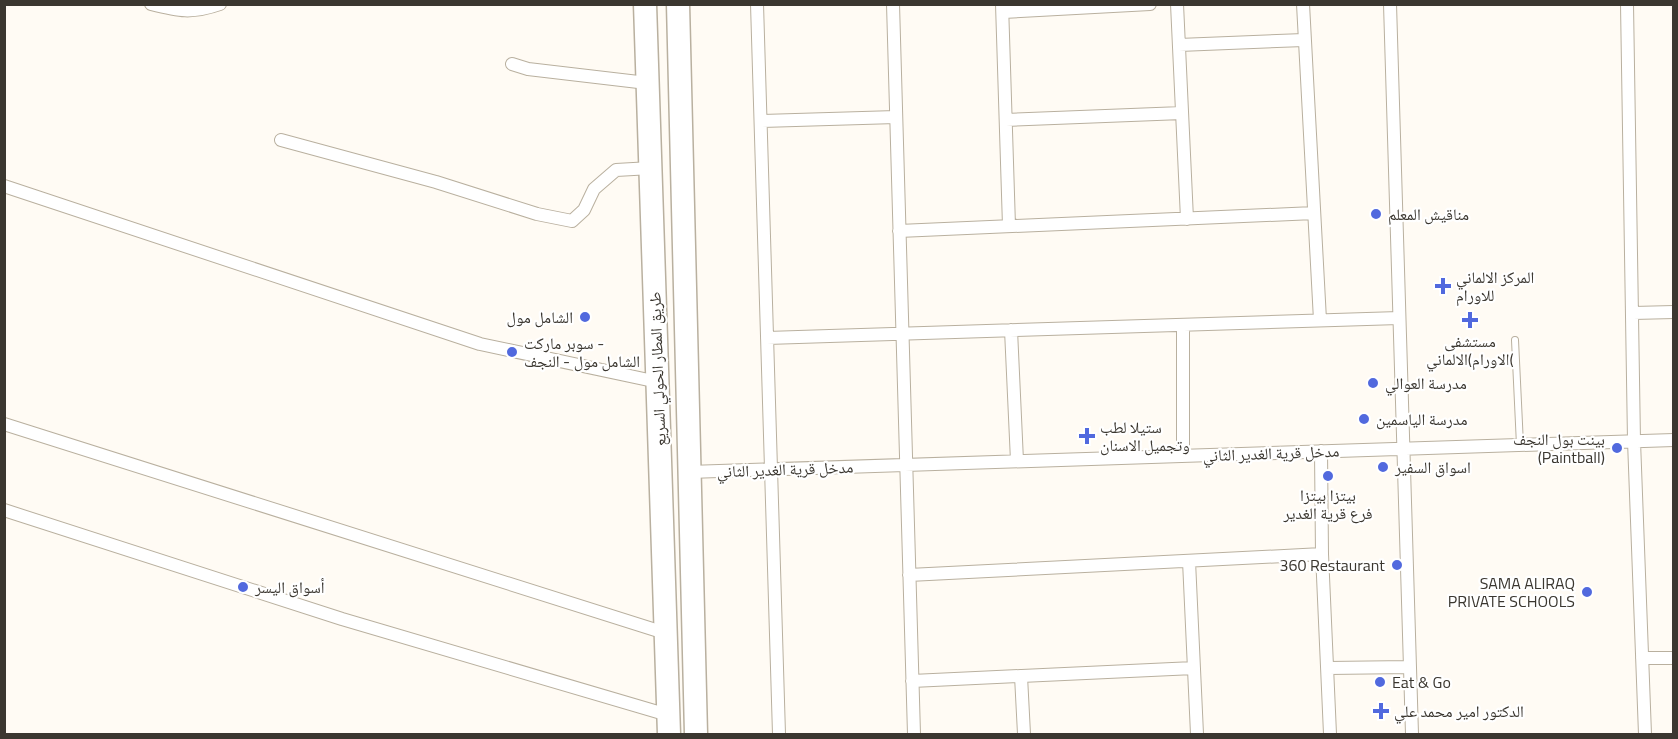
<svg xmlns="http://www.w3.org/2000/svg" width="1678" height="739" font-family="'Titillium Web','Noto Naskh Arabic',sans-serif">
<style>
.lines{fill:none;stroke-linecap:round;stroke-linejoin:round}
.lane-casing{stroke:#b9b09f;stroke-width:8}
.street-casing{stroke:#b9b09f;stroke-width:14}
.highway-casing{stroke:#b9b09f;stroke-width:25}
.lane{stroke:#fff;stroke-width:6}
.street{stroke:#fff;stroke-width:12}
.highway{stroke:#fff;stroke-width:22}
.poi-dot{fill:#5169de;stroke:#fff;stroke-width:2}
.labels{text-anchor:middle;stroke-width:4.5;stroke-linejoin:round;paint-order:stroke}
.poi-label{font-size:16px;fill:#3b3730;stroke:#fff;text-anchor:start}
.street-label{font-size:16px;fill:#3b3730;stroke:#fff}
</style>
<rect width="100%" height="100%" fill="#fffbf4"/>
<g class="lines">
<defs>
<path id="lane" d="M1515,340L1520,445"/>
<path id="street" d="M151,4C179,11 191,14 220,4
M757,4L779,734
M893,4L914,734
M1002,4L1009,226
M1177,4L1187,219
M1303,4L1320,320
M1390,4L1412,734
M1627,4L1634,441L1645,734
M1003,12L1150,4
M1179,45L1304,40
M512,64L528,69L647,83
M1006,120L1182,113
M761,121L896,117
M281,140L436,182L537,214L572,221L584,210L594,189L616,170L651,168
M4,186L480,344L658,382
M899,231L1314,213
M1633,313L1674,312
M1183,325V456
M1011,330L1017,461
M767,338L1399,318
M4,424L665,633
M1321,451L1322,554L1330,734
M689,472L1674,440
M4,510L342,619L668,715
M1189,561L1197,734
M909,575L1322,554
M1642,658H1674
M1328,668L1409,667
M1021,676L1024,734
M912,681L1194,668"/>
<path id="highway" d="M645,4L669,734
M678,4L696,734"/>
</defs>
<use href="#lane" class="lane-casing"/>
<use href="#street" class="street-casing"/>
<use href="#highway" class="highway-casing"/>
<use href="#lane" class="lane"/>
<use href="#street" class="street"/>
<use href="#highway" class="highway"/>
</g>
<g class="poi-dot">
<circle cx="1376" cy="214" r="6"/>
<path d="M1440 277h6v6h6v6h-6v6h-6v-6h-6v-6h6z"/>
<circle cx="585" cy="317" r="6"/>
<path d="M1467 311h6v6h6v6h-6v6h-6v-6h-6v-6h6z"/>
<circle cx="512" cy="352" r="6"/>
<circle cx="1373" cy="383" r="6"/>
<circle cx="1364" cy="419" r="6"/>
<path d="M1084 427h6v6h6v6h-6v6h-6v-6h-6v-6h6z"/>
<circle cx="1617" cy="448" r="6"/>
<circle cx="1383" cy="467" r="6"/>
<circle cx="1328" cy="476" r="6"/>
<circle cx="1397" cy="565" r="6"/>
<circle cx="243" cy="587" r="6"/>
<circle cx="1587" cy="592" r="6"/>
<circle cx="1380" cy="682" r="6"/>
<path d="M1378 702h6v6h6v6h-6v6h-6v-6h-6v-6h6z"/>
</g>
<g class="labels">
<g class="poi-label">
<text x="1388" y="220">مناقيش المعلم</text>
<text x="1456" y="283">المركز الالماني<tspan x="1456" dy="18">للاورام</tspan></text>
<text x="573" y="323" text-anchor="end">الشامل مول</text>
<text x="1470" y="347" text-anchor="middle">مستشفى<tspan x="1470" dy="18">الاورام)الالماني(</tspan></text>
<text x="524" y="349">سوبر ماركت -<tspan x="524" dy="18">الشامل مول - النجف</tspan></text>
<text x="1385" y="389">مدرسة العوالي</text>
<text x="1376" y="425">مدرسة الياسمين</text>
<text x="1100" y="433">ستيلا لطب<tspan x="1100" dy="18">وتجميل الاسنان</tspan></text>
<text x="1605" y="445" text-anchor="end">بينت بول النجف<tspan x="1605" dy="18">(Paintball)</tspan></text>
<text x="1395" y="473">اسواق السفير</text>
<text x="1328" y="501" text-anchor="middle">بيتزا بيتزا<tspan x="1328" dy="18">فرع قرية الغدير</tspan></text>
<text x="1385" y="571" text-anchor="end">360 Restaurant</text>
<text x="1575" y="589" text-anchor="end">SAMA ALIRAQ<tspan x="1575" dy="18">PRIVATE SCHOOLS</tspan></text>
<text x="255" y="593">أسواق اليسر</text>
<text x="1392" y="688">Eat &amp; Go</text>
<text x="1394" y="717">الدكتور امير محمد علي</text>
</g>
<g class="street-label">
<text transform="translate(657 369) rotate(-92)" y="6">طريق المطار الحولي السريع</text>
<text transform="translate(1271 453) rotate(-2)" y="6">مدخل قرية الغدير الثاني</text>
<text transform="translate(785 469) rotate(-2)" y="6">مدخل قرية الغدير الثاني</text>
</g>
</g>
<rect width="1678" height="739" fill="none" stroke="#3b3730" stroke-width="12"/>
</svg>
